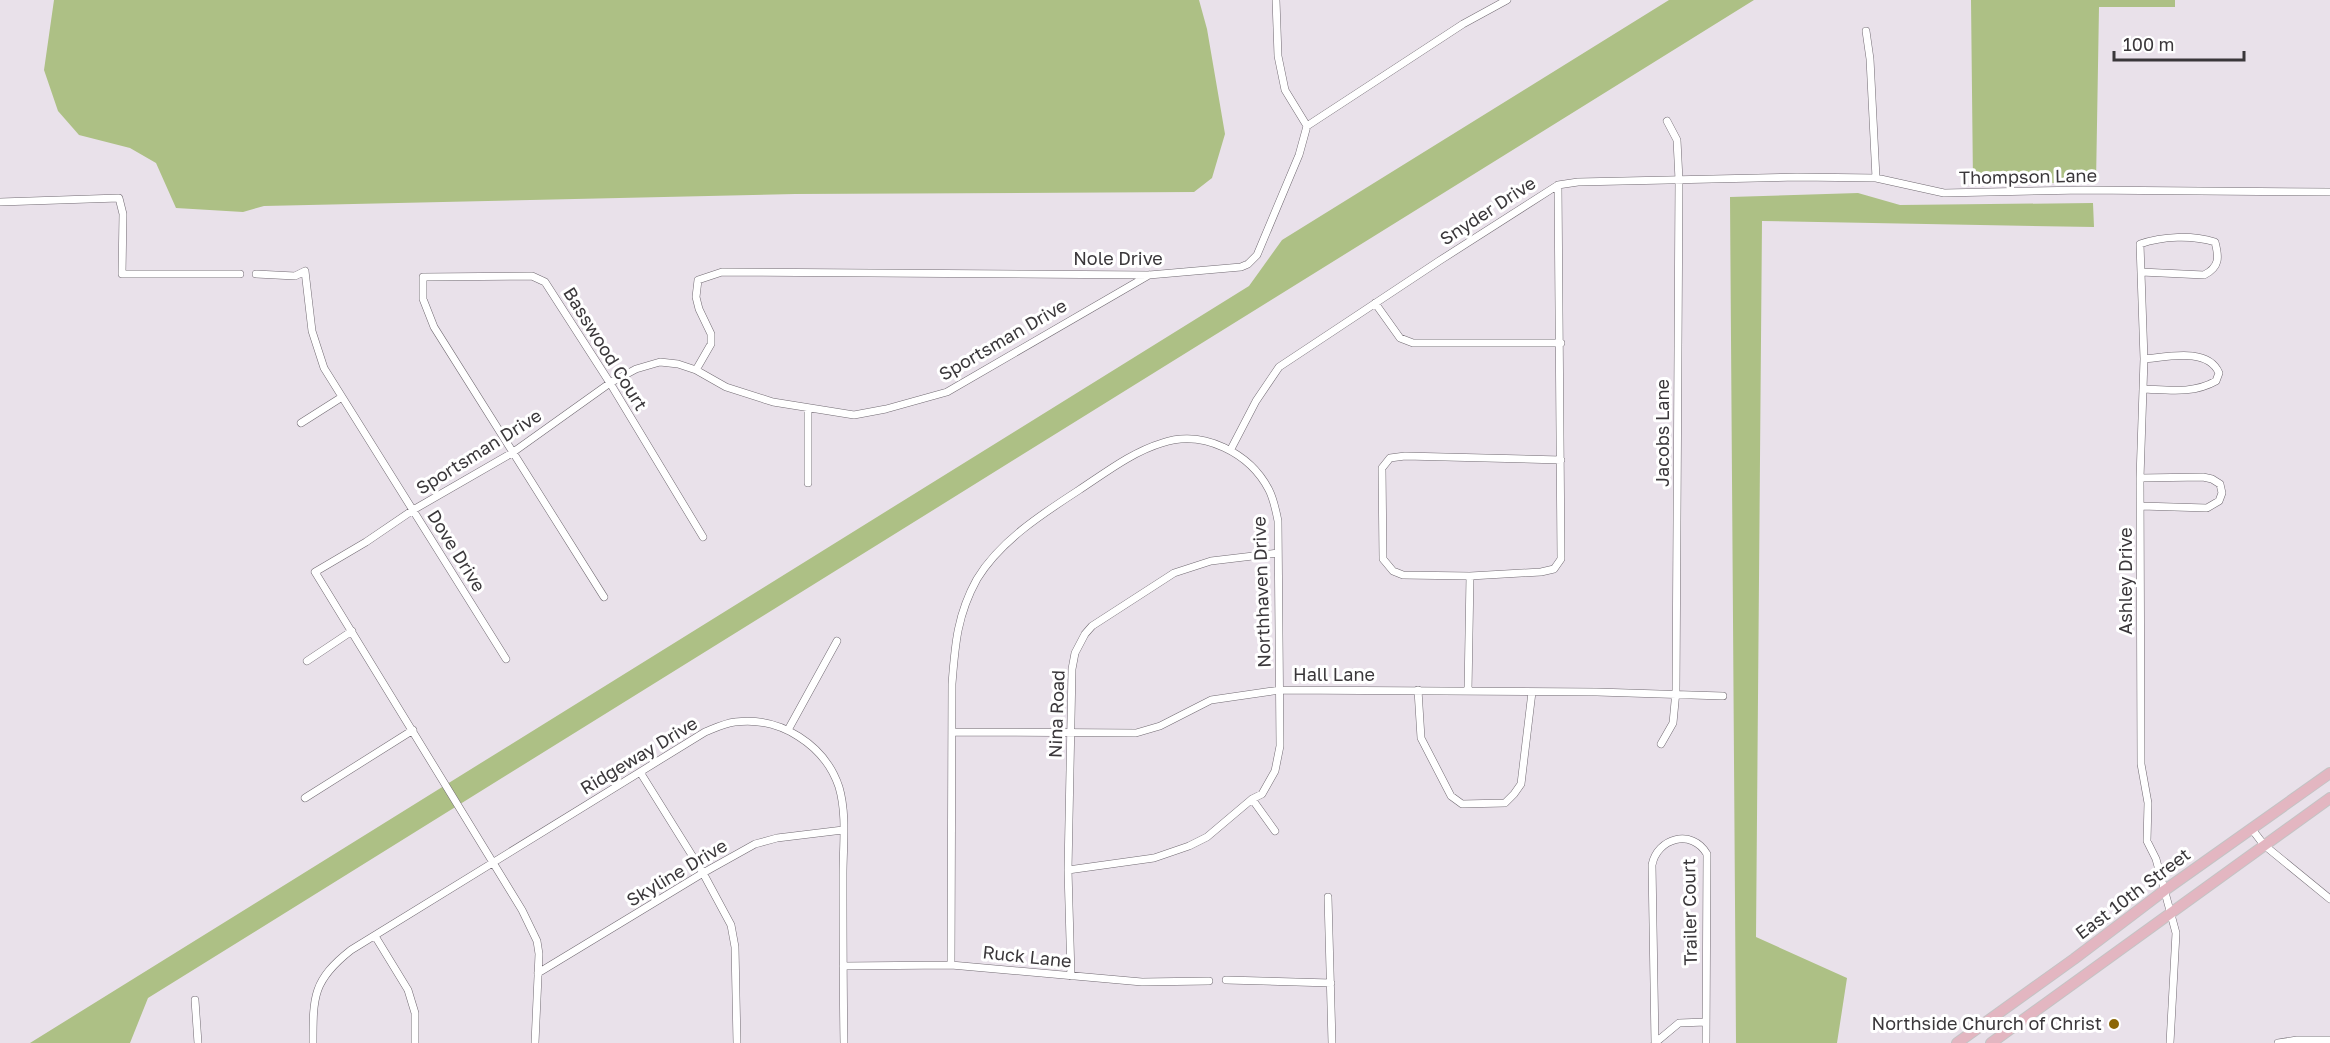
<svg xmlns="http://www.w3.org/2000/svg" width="2330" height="1043" font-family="'Golos Text',sans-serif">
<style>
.green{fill:#adc085}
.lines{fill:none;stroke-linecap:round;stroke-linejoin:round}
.street-casing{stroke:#716a72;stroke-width:8}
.primary-casing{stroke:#c4c3c4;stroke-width:12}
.street{stroke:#fff;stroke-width:7}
.primary{stroke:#e3b6c1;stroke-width:10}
.poi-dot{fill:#8c6708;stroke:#fff;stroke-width:2}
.labels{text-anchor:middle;stroke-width:6;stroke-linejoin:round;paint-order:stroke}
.street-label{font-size:18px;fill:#3a373a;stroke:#fff}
.poi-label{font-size:18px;fill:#3a373a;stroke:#fff;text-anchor:end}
</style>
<rect width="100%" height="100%" fill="#e9e1ea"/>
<path class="green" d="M54,0H1199L1207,29L1225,134L1212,178L1194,192L795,194L264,206L243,212L176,208L156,163L130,148L79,135L58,111L44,70Z
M1669,0H1754L148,998L130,1043H30L1249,286L1282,240Z
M1971,0H2175V7H2099L2096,183H1973Z
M1858,193L1900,205L2093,203L2094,227L1762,221L1756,937L1847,978L1837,1043H1736L1730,197Z"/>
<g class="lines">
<defs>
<path id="street" d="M1276,0L1278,56L1285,90L1307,126
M1866,31L1870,59L1876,178L1944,193L2083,190L2330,192
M0,202L119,198L123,214L122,274H240
M2141,272L2204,275C2220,267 2219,257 2215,242C2192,235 2163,236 2140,244L2144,359L2140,478L2141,764L2148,803L2147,841L2156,859L2176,933L2170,1043
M256,274L295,276L305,271L312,331L324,368L506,659
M1375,303L1400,338L1413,343H1561
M696,370L711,344V334L699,309L696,297L698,280L722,272L1149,275L1241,267L1248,264L1257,255L1299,155L1307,126L1463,24L1507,0
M2143,389C2169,390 2193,394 2216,381L2219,373C2208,347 2167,357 2144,359
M808,409V483
M301,423L342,397
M1231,449L1256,401L1279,367L1439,261L1558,185L1578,182L1797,177L1876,178
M2140,478L2203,477L2212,479L2220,484L2222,493L2219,501L2207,508L2141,506
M1470,576L1403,575L1393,571L1383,559L1382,468L1390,458L1405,456L1561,460
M604,597L434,327L423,299V277L532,276L545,282L610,383L703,537
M307,661L352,631
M1418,690L1421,738L1451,796L1462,804L1505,803L1514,794L1521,784L1532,692
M1468,691L1470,576L1541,572L1554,569L1561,559L1558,185
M788,730L837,641
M953,732L1136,733L1160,726L1211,700L1280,690L1597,692L1723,696
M1661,744L1673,723L1676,691L1679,180L1677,140L1667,121
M640,772L703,873L731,925L735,947L737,1043
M305,798L413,730
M1252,799L1275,831
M2251,828L2264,845L2330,899
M1328,897L1332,1043
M375,936L408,990L415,1013V1043
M951,965L952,684C955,645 957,615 977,579C1000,541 1042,514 1079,490C1105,473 1132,452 1162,443C1203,429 1250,453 1269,490C1274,500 1276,511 1278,521L1280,746L1275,771L1262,794L1252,799L1207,837L1189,846L1154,858L1068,870
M843,966L951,965L1142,982L1209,981
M538,973L703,873L755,844L777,838L843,830
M1071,976L1068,870L1072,669L1075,653L1085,634L1092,626L1174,573L1211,561L1278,553
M1226,980L1331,983
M195,1000L198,1043
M313,1043C313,996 313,980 351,950L705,732C715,728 725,723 735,722C780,716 825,745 839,787C847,814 843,846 843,874C843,930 843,987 844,1043
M535,1043L539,954L537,941L522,910L315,572L366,542L413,510L512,453L610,383L636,369L660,362L678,364L696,370L726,387L773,402L854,415L886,409L947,392L1149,275
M1655,1043L1652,865C1657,838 1692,828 1707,854L1706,1043
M1655,1043L1679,1023L1706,1022
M2278,1043L2297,1040H2330"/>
<path id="primary" d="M1957,1043L2074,959L2165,890L2330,773
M1991,1043L2330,798"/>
</defs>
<use href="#street" class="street-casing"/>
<use href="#primary" class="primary-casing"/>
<use href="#street" class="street"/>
<use href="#primary" class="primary"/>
</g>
<circle class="poi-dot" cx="2114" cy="1024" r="6"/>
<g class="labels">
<g class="street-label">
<text transform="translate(2028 177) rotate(-1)" y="6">Thompson Lane</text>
<text transform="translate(1488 211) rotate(-33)" y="6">Snyder Drive</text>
<text x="1118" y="265">Nole Drive</text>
<text transform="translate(1003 340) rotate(-30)" y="6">Sportsman Drive</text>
<text transform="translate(605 349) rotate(58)" y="6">Basswood Court</text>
<text transform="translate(1663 433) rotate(-90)" y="6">Jacobs Lane</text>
<text transform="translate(479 452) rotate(-32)" y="6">Sportsman Drive</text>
<text transform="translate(456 551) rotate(58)" y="6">Dove Drive</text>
<text transform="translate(2126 581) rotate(-90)" y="6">Ashley Drive</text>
<text transform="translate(1262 592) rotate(-92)" y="6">Northhaven Drive</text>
<text x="1334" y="681">Hall Lane</text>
<text transform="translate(1057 714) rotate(-88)" y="6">Nina Road</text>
<text transform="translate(639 756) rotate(-31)" y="6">Ridgeway Drive</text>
<text transform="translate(677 873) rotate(-31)" y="6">Skyline Drive</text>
<text transform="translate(2133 894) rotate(-37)" y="6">East 10th Street</text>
<text transform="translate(1690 912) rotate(-91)" y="6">Trailer Court</text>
<text transform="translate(1027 957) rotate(6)" y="6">Ruck Lane</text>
</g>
<g class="poi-label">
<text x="2102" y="1030">Northside Church of Christ</text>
</g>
</g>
<path d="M2114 51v9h130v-9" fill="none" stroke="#3a373a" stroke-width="3"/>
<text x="2123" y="51" font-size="18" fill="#3a373a" stroke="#ffffff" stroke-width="4.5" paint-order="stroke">100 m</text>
</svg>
